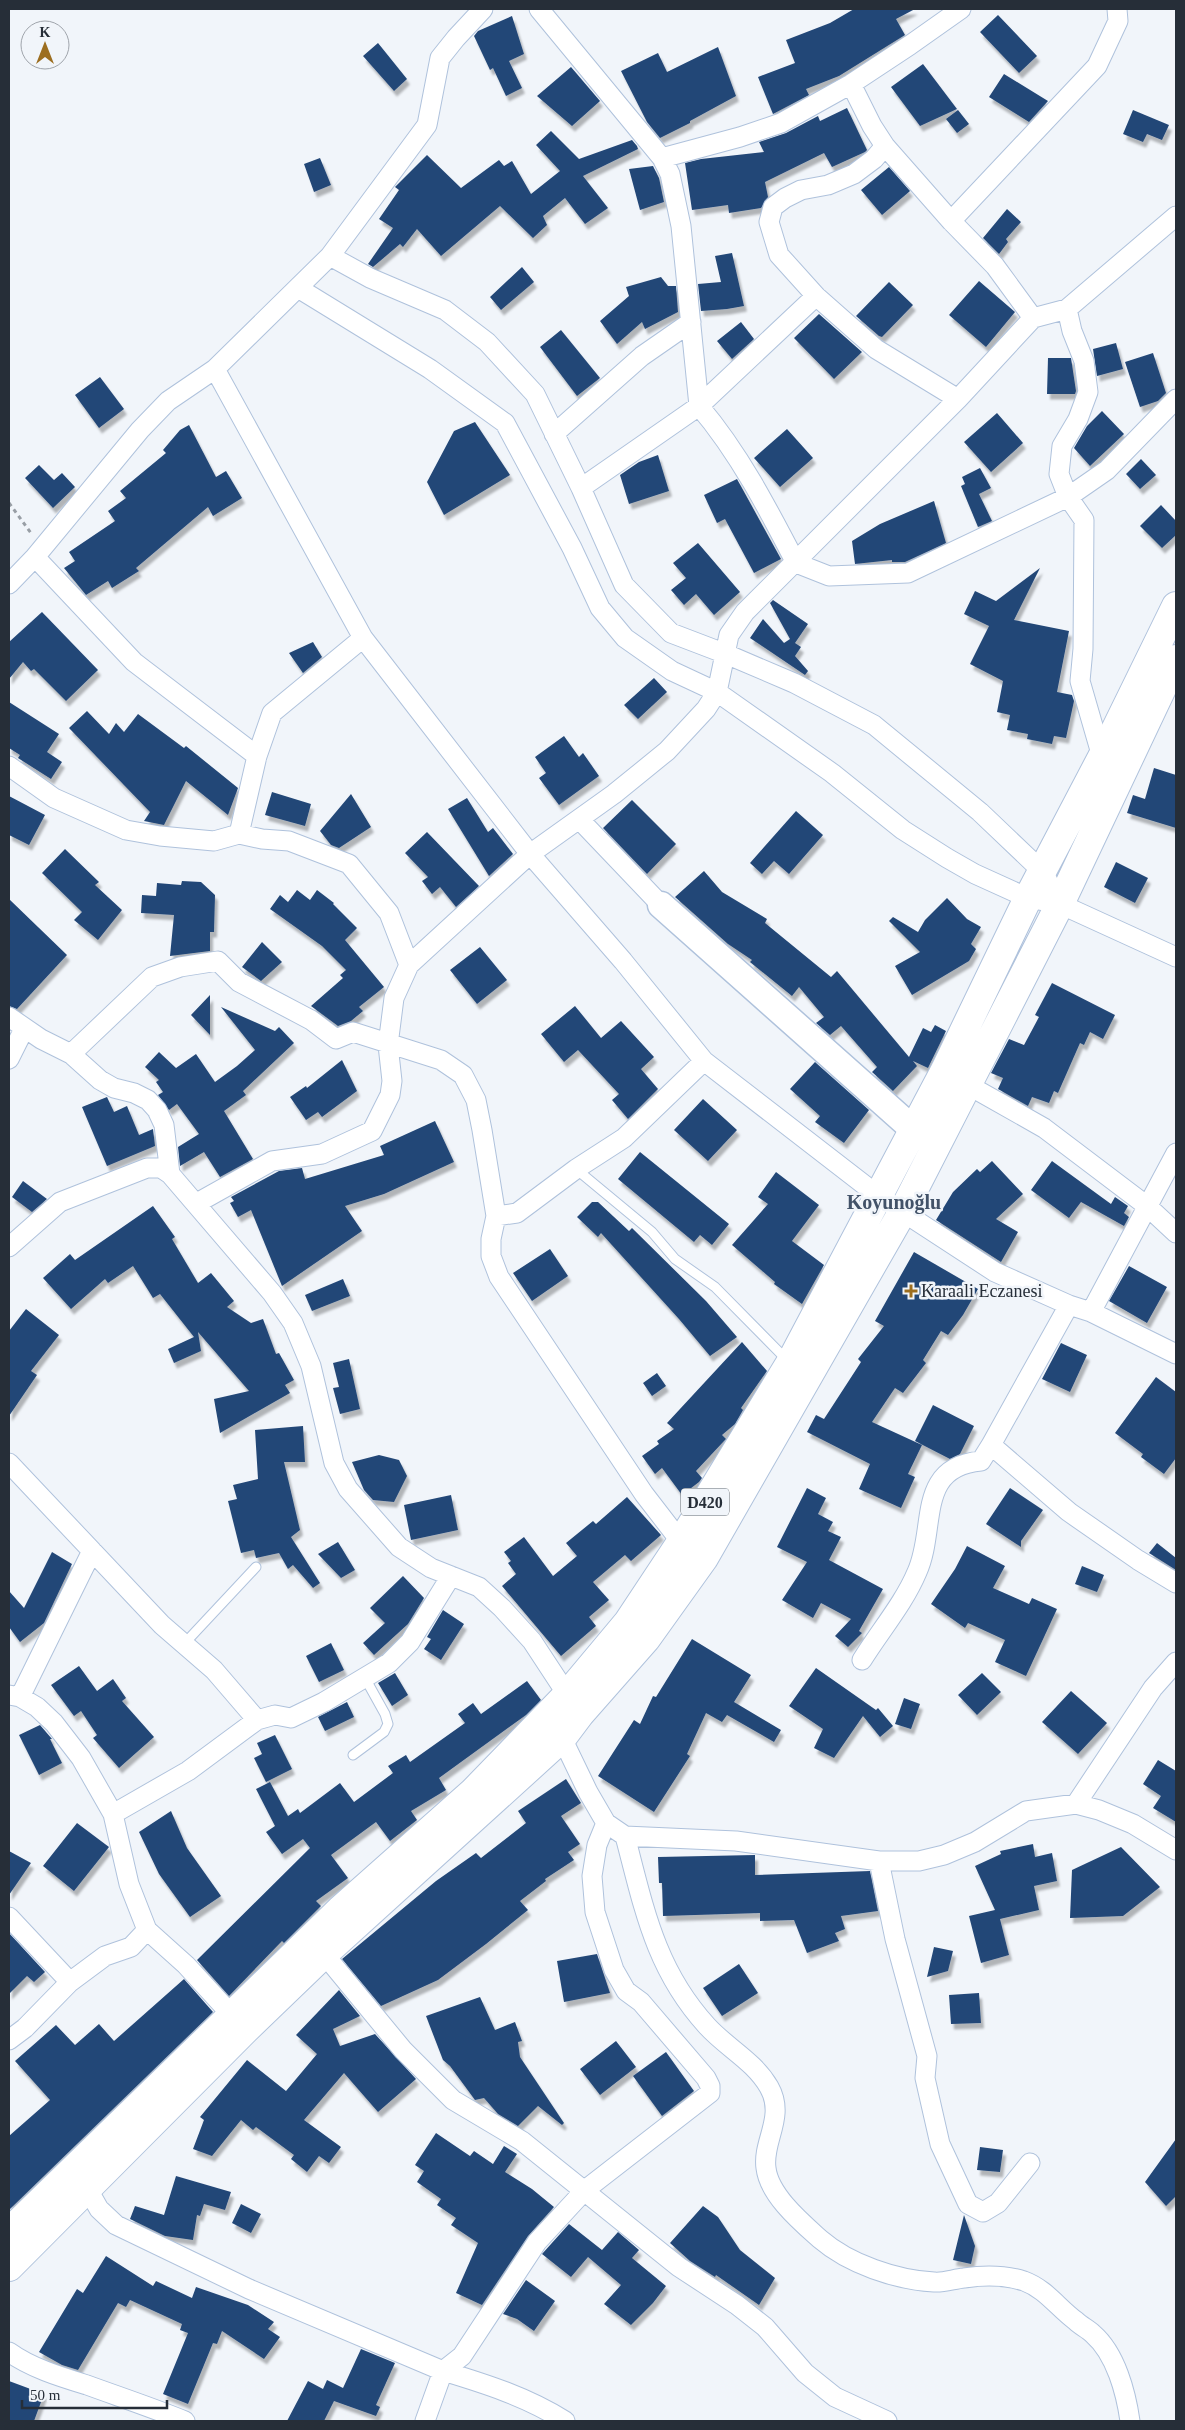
<svg xmlns="http://www.w3.org/2000/svg" width="1185" height="2430" font-family="'Times New Roman',serif">
<style>
.building{fill:#234777;filter:url(#shadow)}
.lines{fill:none;stroke-linecap:round;stroke-linejoin:round}
.lane-casing{stroke:#afc2dc;stroke-width:11}
.street-casing{stroke:#afc2dc;stroke-width:21}
.secondary-casing{stroke:#afc2dc;stroke-width:29}
.highway-casing{stroke:#afc2dc;stroke-width:30}
.path{stroke:#989ea5;stroke-width:3;stroke-dasharray:4 4;stroke-linecap:butt}
.lane{stroke:#fff;stroke-width:9}
.street{stroke:#fff;stroke-width:19}
.secondary{stroke:#fff;stroke-width:26}
.highway{stroke:#fff;stroke-width:28}
.poi-dot{fill:#9c6e20;stroke:#f1f5fa;stroke-width:2}
.labels{text-anchor:middle;stroke-width:5;stroke-linejoin:round;paint-order:stroke}
.shield{fill:#f1f5fa;stroke:#636a72;stroke-width:1}
.shield-label{font-size:16px;font-weight:bold;fill:#262e38}
.poi-label{font-size:18px;fill:#262e38;stroke:#f1f5fa;text-anchor:start}
.quarter-label{font-size:20px;font-weight:bold;fill:#425268;stroke:#f1f5fa}
</style>
<defs>
<filter id="shadow"><feDropShadow dx="3" dy="5.5" stdDeviation="1" flood-color="#0004"/></filter>
</defs>
<rect width="100%" height="100%" fill="#f1f5fa"/>
<path class="building" d="M854,9H915L896,19L905,35L839,76L806,89L809,95L773,114L758,77L795,63L786,40L830,23Z
M998,15L1037,56L1019,73L980,32Z
M512,16L524,54L509,61L522,88L506,96L493,68L490,70L474,36L478,31Z
M378,43L407,79L394,91L363,56Z
M718,47L736,96L690,121V123L660,138L647,122L621,71L658,53L667,72Z
M923,64L957,109L920,126L891,87Z
M571,67L600,101L572,126L537,96Z
M1004,74L1048,101L1029,122L989,97Z
M847,108L867,150L865,152L832,167L824,153L765,182L768,197L761,208L729,213L728,205L692,210L685,163L701,159L764,152L759,142L786,133L818,116L820,121Z
M958,110L969,124L957,133L946,119Z
M1133,110L1169,125L1162,140L1147,134L1143,142L1123,134Z
M551,131L579,159L632,140L637,146L638,149L583,176L608,208L585,224L565,198L543,216L547,225L533,238L500,206L441,256L417,229L403,247L400,244L373,267L368,264L393,228L379,219L399,190L395,187L427,155L461,188L499,160L504,166L512,161L531,194L560,171L536,145Z
M320,158L331,185L314,192L304,164Z
M653,166L659,178L664,202L640,210L629,169Z
M889,167L910,191L882,215L861,190Z
M1007,209L1021,222L1006,239L1008,242L999,254L983,238Z
M732,253L744,306L727,309L701,311L698,284L721,282L715,256Z
M522,267L534,282L501,310L490,297Z
M661,277L668,286H676L678,312L645,329L642,322L617,344L600,321L629,296L626,287Z
M979,281L1015,312L986,347L949,315Z
M889,282L913,305L882,337L879,336L856,316Z
M819,314L862,352L834,379L794,338Z
M741,322L754,339L732,359L717,341Z
M561,330L600,378L577,396L540,347Z
M1116,343L1123,369L1097,376L1093,349Z
M1153,353L1166,393L1158,401L1140,407L1125,362Z
M1048,358H1071L1076,391L1075,394H1047Z
M100,377L124,409L99,428L75,395Z
M1102,411L1124,434L1090,466L1074,448L1087,426Z
M997,413L1023,443L991,472L964,442Z
M475,422L510,475L444,515L427,482L454,431Z
M189,425L216,477L226,471L242,498L213,516L208,507L136,568L139,571L112,588L108,581L86,595L64,568L75,561L69,552L115,521L108,511L126,498L120,491L166,453L163,450L180,430Z
M787,429L813,458L780,487L754,458Z
M658,455L669,491L629,504L620,475L639,462Z
M1141,459L1156,475L1140,489L1126,474Z
M39,465L54,480L62,473L75,487L53,508L25,478Z
M980,468L991,488L979,494L992,521L978,527L961,486L965,484L962,477Z
M737,479L781,559L754,573L725,519L717,523L704,495Z
M934,501L946,543L905,562H892V560L855,564L852,541L880,524Z
M1161,505L1176,521V535L1162,548L1140,526Z
M698,543L740,592L714,615L696,594L684,605L671,590L686,578L673,563Z
M1040,568L1014,620L1069,631L1057,692L1072,695L1074,701L1066,738L1054,736L1052,744L1027,739L1028,734L1007,730L1010,715L997,712L1003,681L970,664L989,626L964,614L975,591L996,601Z
M773,600L808,624L795,643L801,647L795,656L808,671L805,675L750,638L763,619L784,643L790,639L770,603Z
M42,612L98,670L66,701L34,669L31,671L23,662L9,679V642Z
M313,642L322,657L303,673L289,653Z
M654,678L667,692L638,719L624,705Z
M9,702L59,734L47,752L62,762L51,779L18,758L20,755L9,748Z
M87,711L109,734L116,723L124,732L138,714L184,748L186,746L238,788L228,815L186,781L164,825L144,821L150,812L69,728Z
M564,736L579,757L583,753L599,776L559,805L539,778L546,773L535,757Z
M1154,768L1176,775V828L1127,813L1133,795L1145,799Z
M272,792L311,804L305,826L265,815Z
M351,794L371,827L339,848L331,845L320,831Z
M9,796L45,815L29,845L9,835Z
M467,798L488,832L493,828L513,854L489,876L448,809Z
M632,800L676,844L647,874L603,828Z
M796,811L823,835L789,874L774,861L762,874L750,863Z
M427,832L479,886L456,907L440,887L432,894L422,881L428,877L405,853Z
M65,849L99,882L95,885L122,910L98,940L74,920L82,912L42,873Z
M1116,862L1148,878L1135,903L1104,887Z
M704,871L722,892L767,919L765,923L831,977L837,971L909,1057L923,1028L931,1032L935,1025L946,1031L928,1068L913,1061L917,1066L893,1091L872,1072L877,1067L841,1026L830,1035L816,1023L824,1017L799,987L792,996L750,962L752,960L728,944L675,897Z
M182,881L201,882L215,895L214,932H210V951L170,956L174,915L141,913L142,895L156,896L157,883L181,885Z
M297,890L310,900L317,890L334,903L333,904L357,928L345,940L384,987L359,1007L363,1011L351,1021L338,1026L311,1006L343,978L340,975L346,970L322,946L270,909L280,895L288,902Z
M947,898L967,919L981,927L971,944L976,949L969,961L912,995L895,966L920,952L889,921L893,917L918,932L925,920Z
M9,899L67,955L17,1009L9,1006Z
M262,942L282,962L261,981L242,967Z
M480,947L507,980L477,1004L450,970Z
M1052,983L1115,1015L1103,1039L1090,1032L1084,1045L1080,1043L1058,1093L1054,1091L1049,1103L1032,1097L1028,1106L998,1089L1003,1078L991,1073L1009,1039L1024,1045L1039,1017L1035,1015Z
M210,995V1035L191,1015Z
M575,1006L601,1038L621,1021L654,1057L641,1069L658,1089L628,1119L612,1100L619,1094L578,1050L564,1062L541,1034Z
M221,1007L275,1031L279,1027L294,1043L243,1091L246,1095L224,1111L253,1159L220,1177L204,1152L180,1166L178,1147L199,1134L177,1104L169,1110L158,1095L163,1092L156,1082L159,1080L145,1067L159,1052L176,1068L196,1054L215,1082L237,1066L255,1050Z
M342,1060L357,1091L322,1117L318,1112L306,1120L290,1097L306,1086L307,1088Z
M815,1062L869,1110L844,1143L815,1122L820,1116L790,1089Z
M107,1097L114,1112L127,1106L139,1135L153,1129L155,1146L107,1166L82,1107Z
M703,1099L737,1130L708,1161L674,1130Z
M435,1121L454,1162L384,1194L345,1206L362,1231L282,1286L251,1210L238,1217L230,1203L234,1201L231,1197L279,1171L302,1168L305,1179L384,1155L380,1146Z
M640,1152L729,1224L712,1245L700,1235L694,1242L618,1179Z
M992,1161L1023,1194L996,1219L1018,1232L1001,1262L936,1220L953,1192L977,1169L980,1172Z
M1052,1161L1111,1204L1115,1197L1128,1206L1124,1213L1129,1217L1124,1226L1081,1202L1069,1218L1031,1190Z
M776,1172L819,1205L792,1241L824,1265L802,1304L774,1284L775,1282L732,1245L768,1204L758,1197Z
M23,1181L47,1199L32,1212L12,1197Z
M592,1202H598L629,1231L632,1228L706,1301L737,1337L710,1356L679,1319L601,1233L598,1237L577,1217Z
M153,1206L175,1237L172,1239L198,1283L211,1273L234,1301L227,1307L251,1323L263,1319L276,1354L279,1353L294,1380L285,1385L290,1393L220,1433L214,1399L249,1391L198,1332L201,1351L174,1363L168,1349L194,1337L160,1294L153,1298L133,1266L108,1283L105,1279L71,1309L43,1278L70,1254L75,1260Z
M550,1249L568,1276L532,1301L513,1273Z
M914,1252L978,1289L963,1315L948,1335L941,1331L923,1360L926,1363L903,1393L895,1388L872,1422L922,1445L908,1474L915,1477L901,1508L859,1489L870,1464L807,1432L816,1415L824,1419L861,1362L858,1359L884,1326L875,1321Z
M1129,1266L1167,1287L1147,1323L1109,1301Z
M343,1279L350,1296L312,1311L305,1295Z
M26,1309L59,1335L31,1371L37,1375L9,1416V1331Z
M742,1342L767,1371L741,1408L743,1410L735,1424L722,1435L726,1439L724,1441L696,1471L702,1478L699,1482L682,1495L662,1468L655,1474L642,1456L659,1444L657,1441L674,1429L667,1423Z
M1061,1343L1087,1355L1070,1392L1042,1379Z
M349,1359L360,1409L340,1414L333,1388L339,1387L333,1363Z
M657,1373L666,1386L652,1396L643,1383Z
M1156,1377L1176,1392V1458L1164,1474L1141,1457L1143,1454L1115,1433Z
M933,1405L974,1426L960,1454L950,1459L915,1441Z
M303,1426L305,1462H284L300,1530L291,1537L320,1583L313,1588L293,1565L288,1569L279,1553L256,1558L254,1550L241,1553L228,1501L237,1499L233,1485L258,1479L255,1430Z
M379,1455L399,1460L407,1476L394,1502L373,1500L364,1490L352,1462Z
M807,1488L826,1498L818,1514L833,1522L828,1531L841,1537L829,1560L883,1589L859,1631L862,1633L848,1647L835,1636L851,1619L821,1603L813,1618L782,1600L807,1562L777,1547Z
M1010,1488L1043,1510L1021,1541V1547L986,1524Z
M451,1495L458,1530L411,1540L404,1505Z
M627,1497L661,1535L631,1561L625,1555L593,1582L609,1600L589,1617L596,1626L561,1656L502,1586L516,1574L508,1563L511,1561L504,1552L524,1537L553,1576L577,1556L566,1543L593,1521L596,1524Z
M338,1542L355,1570L341,1578L318,1554Z
M1157,1543L1176,1558V1570L1149,1553Z
M967,1546L1005,1566L993,1588L1029,1604L1032,1598L1057,1609L1026,1676L995,1662L1005,1640L968,1623L965,1628L931,1604L955,1569Z
M52,1552L72,1564L44,1623L20,1642L9,1627V1591L24,1608Z
M1082,1566L1104,1575L1097,1592L1075,1584Z
M403,1576L424,1598L408,1624L374,1655L363,1643L385,1623L370,1608Z
M443,1610L464,1624L441,1660L424,1649L431,1639L427,1637Z
M692,1639L751,1675L734,1702L781,1730L774,1742L727,1715L722,1722L706,1713L687,1754L690,1756L654,1812L598,1776L634,1720L640,1724L653,1696L656,1697Z
M331,1643L344,1670L319,1682L306,1656Z
M79,1666L97,1691L113,1679L126,1698L122,1701L154,1737L119,1768L93,1738L97,1735L81,1711L74,1716L51,1685Z
M816,1668L876,1710L878,1708L893,1726L880,1737L863,1716L834,1758L814,1748L823,1729L789,1706Z
M395,1673L408,1695L392,1706L378,1683Z
M982,1673L1001,1692L977,1715L958,1695Z
M527,1681L541,1700L526,1715L439,1778L446,1790L411,1811L417,1820L390,1841L376,1822L331,1855L348,1878L316,1901L321,1906L284,1943L282,1941L229,1996L197,1960L310,1848L303,1839L282,1854L266,1832L275,1826L256,1789L270,1782L288,1816L298,1809L300,1813L340,1783L354,1802L393,1773L388,1766L406,1755L410,1762L465,1723L458,1714L473,1703L481,1714Z
M1071,1691L1107,1723L1078,1754L1042,1722Z
M904,1698L920,1704L911,1729L895,1724Z
M347,1702L354,1717L325,1731L318,1717Z
M40,1725L52,1739H50L62,1763L39,1775L19,1735Z
M275,1735L292,1769L266,1782L254,1758L262,1754L257,1743Z
M1158,1760L1176,1771V1822L1153,1808L1161,1796L1143,1784Z
M566,1779L581,1803L561,1816L580,1844L568,1852L574,1860L545,1879L546,1881L520,1901L528,1910L486,1944L438,1980L381,2006L342,1959L436,1881L476,1853L481,1858L526,1823L518,1811Z
M171,1811L187,1848L221,1896L190,1917L159,1874L139,1832Z
M77,1823L109,1847L74,1891L43,1866Z
M1033,1844L1035,1857L1052,1853L1057,1881L1034,1886L1039,1910L1000,1919L1009,1955L981,1963L969,1916L995,1910L975,1866L1001,1854L1000,1851Z
M1121,1847L1160,1887L1123,1916L1070,1918L1072,1870Z
M9,1851L31,1863L9,1895Z
M755,1855V1875L870,1871L878,1911L841,1916L845,1929L835,1933L839,1941L807,1953L794,1920L760,1921V1913L663,1916L662,1883H659L658,1857Z
M9,1933L45,1972L34,1982L27,1976L9,1994Z
M934,1947L953,1951L948,1971L927,1977Z
M597,1954L610,1993L564,2002L557,1961Z
M739,1964L758,1993L722,2016L703,1988Z
M184,1979L213,2012L9,2210V2136L50,2100L15,2061L56,2025L75,2045L99,2024L114,2041Z
M339,1990L360,2016L333,2029L340,2046L375,2034L416,2079L378,2112L344,2073L304,2120L341,2147L329,2163L319,2156L307,2172L291,2159L294,2155L256,2127L253,2130L241,2120L212,2156L193,2149L204,2120L200,2117L247,2060L286,2091L317,2054L296,2035Z
M979,1993L981,2023L951,2024L949,1995Z
M480,1997L495,2030L515,2022L522,2041L518,2042L520,2057L564,2123L562,2125L538,2106L518,2126L498,2114L484,2098L475,2100L450,2066L443,2060L426,2016Z
M616,2041L636,2067L600,2095L580,2069Z
M666,2052L694,2091L662,2116L633,2076Z
M436,2133L470,2156L474,2151L493,2164L504,2146L517,2154L505,2172L532,2189L554,2207L528,2236L482,2305L456,2293L478,2243L451,2225L456,2218L437,2205L441,2199L417,2182L424,2171L415,2165Z
M1176,2139V2196L1166,2206L1145,2182Z
M980,2147L1003,2150L1000,2172L977,2170Z
M176,2176L231,2192L225,2210L204,2204L200,2216L197,2215L193,2240L165,2236L130,2219L135,2206L164,2215Z
M241,2204L261,2214L251,2233L232,2223Z
M703,2206L718,2217L740,2250L775,2278L759,2305L716,2275L715,2277L690,2261L670,2243Z
M964,2215L975,2246L971,2264L953,2260Z
M569,2224L602,2250L618,2232L639,2250L632,2258L666,2286L653,2303L631,2325L604,2304L621,2285L588,2257L571,2277L542,2254Z
M106,2256L153,2286L156,2281L192,2298L196,2287L248,2305L274,2322L268,2329L280,2337L264,2359L222,2331L217,2344L213,2343L188,2404L163,2394L188,2333L180,2330L182,2324L130,2300L126,2307L118,2303L78,2370L62,2365L39,2352L77,2289L83,2293Z
M526,2280L555,2301L534,2331L517,2319L503,2314Z
M361,2349L395,2363L376,2405L380,2407L376,2416L334,2401L324,2421H287L308,2381L323,2389L327,2380L343,2388Z
M9,2381L44,2394L34,2421H9Z"/>
<g class="lines">
<defs>
<path id="lane" d="M576,1169L652,1232L675,1259L715,1287L788,1361
M184,1644L256,1567
M353,1755L384,1732L388,1724L385,1714L365,1678"/>
<path id="street" d="M539,9L662,158L670,174L681,226L699,406C739,453 768,509 796,563L829,576L908,573L1068,497L1059,474L1062,446L1078,419L1088,392L1084,361L1072,331L1067,309
M851,84L872,126L885,146L951,221L995,266L1033,318
M885,146L874,159L854,174L828,185L801,190L785,198L773,207L769,222L779,255L816,296L876,349L958,399
M662,158L740,137L781,123L851,84L910,45L961,9
M951,221L1097,66L1118,21L1117,9
M330,256L370,278L445,310L487,342L535,394L581,488L624,585L671,633L726,654L794,683L874,725L980,812L1043,872L1060,904
M298,288L430,369L505,423L572,548L600,608L625,638L672,671L717,692L832,773L903,830L947,858L975,874L1028,898L1060,904L1176,957
M215,369L363,638L530,854L623,961L704,1061L880,1197L995,1272L1069,1305L1091,1312L1176,1354
M554,434L642,356L691,322
M581,488L699,406L816,296
M35,557L134,662L257,756
M9,584L35,557L140,430L168,401L215,369L330,256L427,125L440,58L456,38L483,9
M1106,761L1102,757L1080,681L1083,649L1084,520L1068,497L1107,470L1176,399
M9,766L54,798L126,830L160,836L214,841L239,834L262,839L289,841L349,864L389,913L409,965L394,998L388,1045L392,1081L390,1095L372,1131L322,1154L272,1161L197,1203
M579,819L661,905
M239,834L257,756L272,713L363,638
M409,965L530,854L614,794L667,751L706,709L717,692L729,635L745,612L958,399L1033,318L1067,309L1176,216
M9,1017L41,1039L71,1054L100,1080L114,1088L134,1093L148,1100L157,1110L164,1125L170,1174
M71,1054L152,977L180,967L218,961L239,982L311,1020L336,1039L353,1032L441,1060L463,1075L476,1100L482,1130L496,1216L491,1239V1256L499,1277L644,1494L681,1542L689,1547
M9,1059L24,1029
M968,1085L1044,1128L1147,1206L1176,1233
M496,1216L517,1213L576,1169L624,1138L704,1061
M9,1247L60,1202L147,1168H161L170,1174L272,1293L293,1323L311,1366L334,1463L348,1489L399,1547L431,1568L479,1587L502,1608L532,1641L574,1705
M1091,1312L1176,1153
M991,1445L1069,1305
M9,1463L162,1625L214,1670L257,1720L275,1715L291,1718L324,1702L389,1663L410,1642L451,1576
M862,1660C880,1631 904,1603 917,1572C937,1528 915,1467 981,1461L991,1445L1069,1512L1138,1560L1176,1583
M9,1695L20,1697L37,1707L54,1723L81,1758L113,1814L129,1884L147,1930L186,1965L239,2023
M20,1697L92,1551
M562,1738L588,1792L606,1823L625,1836L736,1841L879,1861H919L944,1855L975,1842L1026,1811L1076,1804L1099,1810L1133,1824L1176,1850
M1076,1804L1153,1688L1176,1662
M113,1814L188,1771L257,1720
M625,1836C644,1908 655,1969 707,2026C727,2048 754,2061 769,2087C786,2117 762,2141 766,2168C769,2195 801,2222 820,2239C849,2264 896,2280 934,2282C943,2283 954,2279 964,2278C984,2275 1005,2275 1024,2281C1046,2289 1058,2308 1076,2321C1081,2326 1088,2329 1093,2334C1116,2354 1126,2393 1130,2421
M879,1861L895,1939L927,2056L925,2078L940,2144L968,2204L983,2212L998,2203L1030,2163
M9,1917L70,1982
M324,1954L403,2050L453,2100L522,2141L679,2267L737,2305L765,2327L805,2373L835,2397L887,2421
M9,2040L25,2028L70,1982L105,1956L131,1947L147,1930
M87,2188L99,2209L116,2225L249,2289L443,2371L425,2421
M9,2352C31,2368 61,2377 87,2385C120,2397 153,2408 185,2421
M443,2371L462,2356L537,2242L585,2190L710,2093V2086L706,2078L641,2002L626,1991L614,1970L595,1912L592,1876L597,1845L606,1823
M443,2371C486,2384 527,2397 565,2421"/>
<path id="secondary" d="M661,905L914,1130"/>
<path id="highway" d="M9,2232L340,1910L473,1792L567,1695L628,1622L681,1542L790,1363L945,1070L1028,898L1102,757L1176,606
M9,2267L245,2030L324,1954L562,1738L580,1714L646,1639L704,1558L903,1211L1060,904L1176,659"/>
</defs>
<use href="#lane" class="lane-casing"/>
<use href="#street" class="street-casing"/>
<use href="#secondary" class="secondary-casing"/>
<use href="#highway" class="highway-casing"/>
<path class="path" d="M9,503L31,533"/>
<use href="#lane" class="lane"/>
<use href="#street" class="street"/>
<use href="#secondary" class="secondary"/>
<use href="#highway" class="highway"/>
</g>
<path class="poi-dot" d="M908.5 1283.5h5v5h5v5h-5v5h-5v-5h-5v-5h5z"/>
<g class="labels">
<rect class="shield" x="681" y="1488.5" width="48" height="27" rx="4"/>
<g class="shield-label">
<text x="705" y="1508">D420</text>
</g>
<g class="poi-label">
<text x="921" y="1297">Karaali Eczanesi</text>
</g>
<g class="quarter-label">
<text x="894" y="1209">Koyunoğlu</text>
</g>
</g>
<rect width="1185" height="2430" fill="none" stroke="#262e38" stroke-width="20"/>
<g transform="translate(45 45)"><circle r="24" fill="#f1f5fa" stroke="#a0a5ac"/>
<path d="M0-4L9 19L0 12L-9 19Z" fill="#9c6e20"/>
<text y="-8" font-size="14" font-weight="bold" text-anchor="middle" fill="#262e38">K</text>
</g>
<path d="M22 2400v8h145v-8" fill="none" stroke="#262e38" stroke-width="2.5"/>
<text x="30" y="2400" font-size="15" fill="#262e38" stroke="#f1f5fa" stroke-width="4" paint-order="stroke">50 m</text>
</svg>
